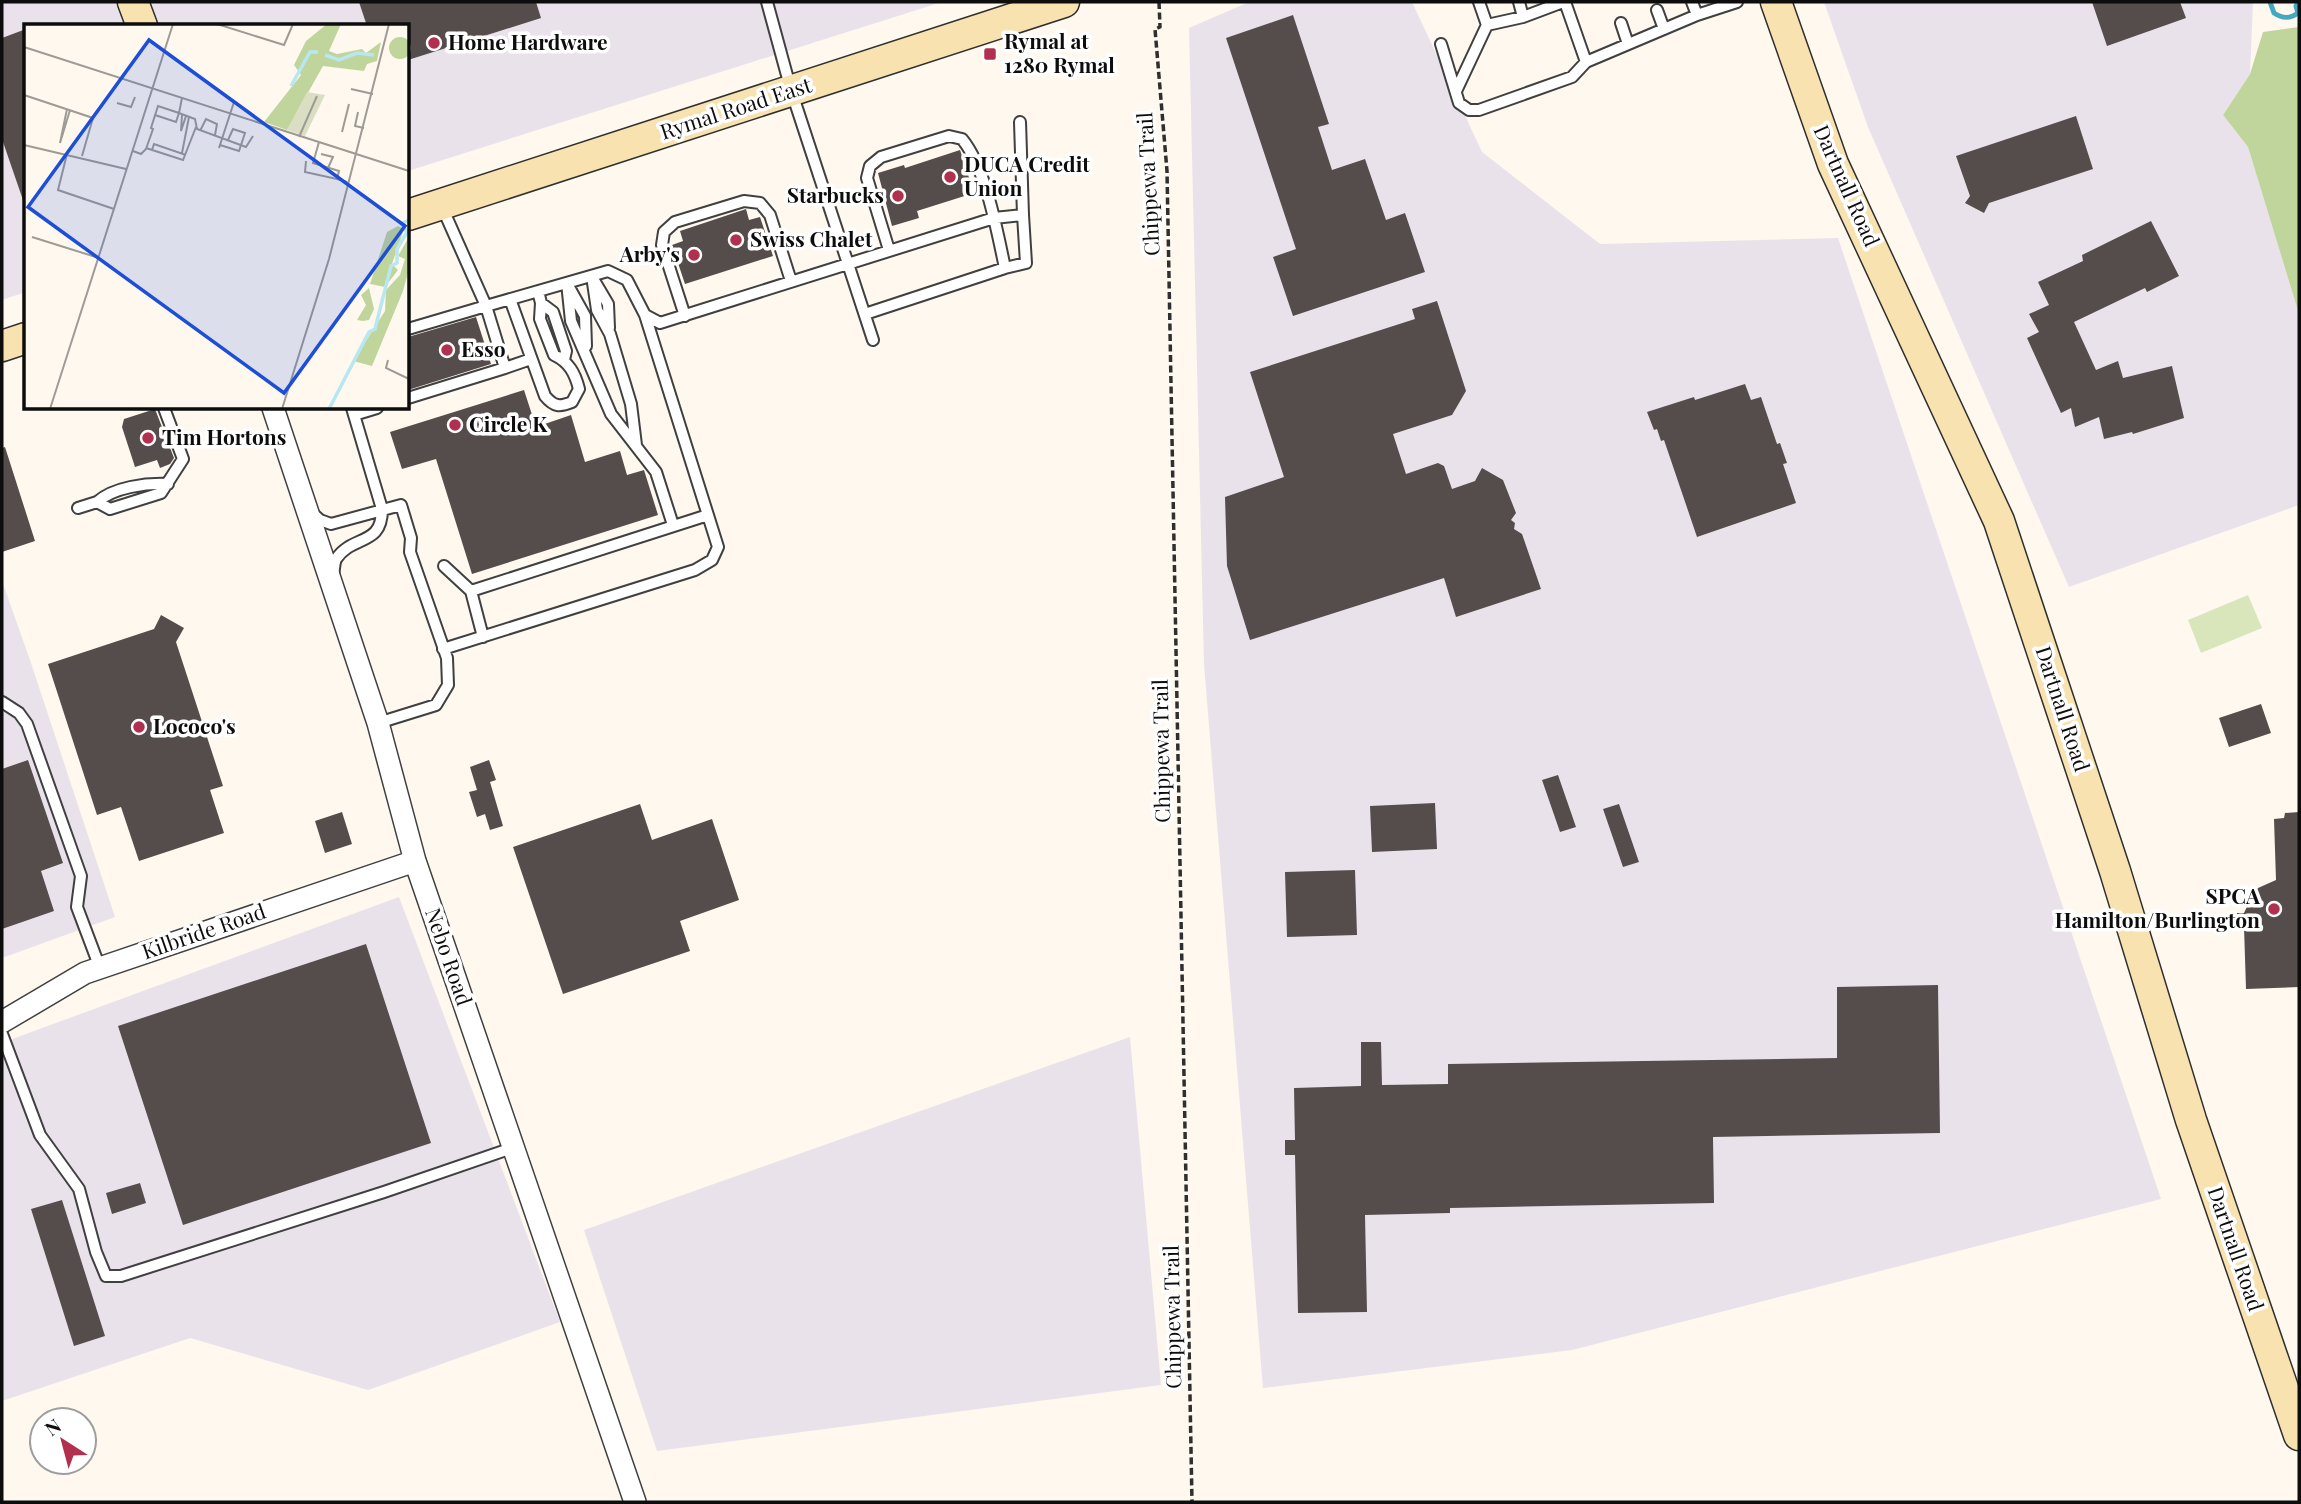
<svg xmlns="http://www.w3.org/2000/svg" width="2301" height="1504" font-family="'Playfair Display',serif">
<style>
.industrial{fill:#e9e2eb}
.green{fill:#d9e6bb}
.forest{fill:#c0d59c}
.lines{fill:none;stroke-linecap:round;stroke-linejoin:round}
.stream{stroke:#44a8c2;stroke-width:5}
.building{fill:#554d4b}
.lane-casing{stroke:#404040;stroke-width:14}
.street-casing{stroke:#404040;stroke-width:24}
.secondary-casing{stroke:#2f2f2f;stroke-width:33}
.path{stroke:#2f2f2f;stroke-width:3.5;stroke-dasharray:7 3.5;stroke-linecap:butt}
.lane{stroke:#fff;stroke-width:10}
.street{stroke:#fff;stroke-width:21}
.secondary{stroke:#f8e2af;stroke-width:30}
.poi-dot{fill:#b2304f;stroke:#fff;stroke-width:2.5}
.labels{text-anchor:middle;stroke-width:7;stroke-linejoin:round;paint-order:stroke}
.poi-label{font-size:21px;font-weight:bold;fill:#0d0d0d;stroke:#fff;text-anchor:start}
.street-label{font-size:21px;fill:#0d0d0d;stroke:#fff}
.inset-river{fill:none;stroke:#b8e7f1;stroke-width:3.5}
.inset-road{fill:none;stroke:#9e9a95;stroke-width:2}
.view{fill:#1d4ed8;fill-opacity:0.15;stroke:#1d4ed8;stroke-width:3.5}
.inset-edge{fill:none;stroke:#0d0d0d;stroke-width:3.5}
</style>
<rect width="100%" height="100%" fill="#fef8ef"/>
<path class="industrial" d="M2,2H942L408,171V26H26V292L2,300Z
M1249,2H1412L1482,152L1600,244L1838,238L2161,1199L1572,1350L1263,1388L1204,664L1189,28Z
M1824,2H2253L2250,74L2223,115L2248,147L2299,314V505L2069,587L1868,127Z
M2,581L30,660L115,917L2,958Z
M399,897L560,1322L368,1390L190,1338L2,1401V1045L15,1038Z
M1130,1037L1161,1385L657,1451L584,1230Z"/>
<path class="green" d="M2248,595L2262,628L2201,653L2188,620Z"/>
<path class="forest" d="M2299,27V314L2248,147L2223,115L2250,74L2263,32Z"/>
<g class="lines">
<path class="stream" d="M2270,2L2274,13C2283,19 2290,19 2298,13L2296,6L2298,2"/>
</g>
<path class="building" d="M359,2H536L541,18L408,60V26H367Z
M2092,2H2180L2186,18L2107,46Z
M1293,15L1329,124L1318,127L1332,170L1365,159L1386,220L1405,213L1425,272L1293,316L1273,257L1296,249L1226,38Z
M26,29V203H24L2,139V38Z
M2076,116L2093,169L1989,203L1984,213L1965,203L1970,196L1956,156Z
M960,150L974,193L917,211L919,218L892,226L878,173L904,165L905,168Z
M746,209L749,220L760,217L773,256L685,284L672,245L683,241L680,231Z
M2151,221L2179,276L2147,292L2145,288L2074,322L2096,370L2118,361L2123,378L2172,366L2184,418L2133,434L2132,432L2104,439L2099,417L2075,427L2071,408L2061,413L2027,338L2039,332L2029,314L2049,305L2038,282L2083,261L2082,255Z
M1437,301L1466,391L1452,415L1393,434L1406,474L1438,463L1444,466L1452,489L1475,481L1482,468L1503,480L1516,513L1511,520L1515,523L1514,529L1522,534L1541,589L1456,617L1444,578L1250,640L1227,566L1225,497L1284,477L1250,372L1415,319L1412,309Z
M476,317L491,364L408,390V337Z
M1745,384L1751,400L1761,397L1777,444L1780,443L1787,463L1783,464L1796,503L1697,537L1664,440L1661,441L1657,429L1654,430L1647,412L1694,397L1695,400Z
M524,390L536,427L571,415L585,462L620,451L627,475L644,470L658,515L472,574L436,459L402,469L390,432Z
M155,409L174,458L170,464L160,468L157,460L135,467L122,427L124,419Z
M5,447L35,541L2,552V448Z
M161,615L184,628L176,642L223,786L210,790L224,833L139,861L121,807L97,815L48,664L154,629Z
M2261,704L2271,733L2229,747L2219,718Z
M28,760L63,863L41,871L54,911L2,929V769Z
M489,760L496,780L490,782L503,826L490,830L485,814L477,817L469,792L477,790L470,767Z
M1558,775L1576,827L1560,832L1542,780Z
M1435,803L1437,849L1372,852L1370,806Z
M640,804L652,840L712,819L739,900L680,921L690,951L563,994L513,847Z
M1619,804L1639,862L1623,867L1603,809Z
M342,812L352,844L325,853L315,821Z
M2299,812V987L2246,989L2244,927L2237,928V913H2244L2253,894L2258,888L2276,880L2274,819L2284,818L2285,813Z
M1355,870L1357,935L1287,937L1285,872Z
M366,944L431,1143L183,1225L118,1026Z
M1938,985L1940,1133L1713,1137L1714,1203L1450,1208V1213L1365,1215L1367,1312L1298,1313L1295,1155H1285V1140H1295L1294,1088L1361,1086V1042H1381L1382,1085L1448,1084V1064L1837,1058V987Z
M140,1183L146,1203L112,1214L106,1193Z
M62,1200L105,1336L74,1346L31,1209Z"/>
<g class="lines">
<defs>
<path id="lane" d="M767,2L791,90L873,340
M1479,2L1487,25L1523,17L1563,2
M1519,2L1523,17
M1565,2L1586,62
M1692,2L1697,15L1737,2
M1657,10L1664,29
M1621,23L1628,44
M1441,44L1459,103L1469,110H1479L1572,77L1586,62L1697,15
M1456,91L1487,25
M442,207L486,306L608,271L627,280L645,315L660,323L994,218L1023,215L1020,122
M1005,268L1026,263L1023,215
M592,276L597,310L610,334L631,404L636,445
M595,282L608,304L609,328
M567,283L571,321L611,414L656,472L673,525
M570,289L585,316L586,346
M510,299L545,396C554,407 560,407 572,402L579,389C575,373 569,362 554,355L540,319L541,303L538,291
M541,303L553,312L566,351L564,360
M865,314L1005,268C997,231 986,168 962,139L949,136L881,157L870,166L867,178L889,250
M685,316L662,245L664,232L675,222L744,201L760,203L770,215L791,281
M408,329L486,306L505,368L408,398
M505,368L531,359
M354,415L377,408
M97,502C114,487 146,483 168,484
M78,508L97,502L110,509L161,493L183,459L164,408
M311,512L320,520L331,524L401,505L411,538L410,552L447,658L448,685L436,705L378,723
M444,566L471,591
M333,576C334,571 334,563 336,559C353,534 382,547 382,509L352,408
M483,637L471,591L708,515
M443,649L695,570L712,560L718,547L645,315
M2,702L19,713L27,724L81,876L77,907L100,968
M2,1034L40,1135L79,1189L96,1252L106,1276H121L384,1192L512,1148"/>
<path id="street" d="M273,408L378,723L415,861L635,1502
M2,1022L85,973L415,861"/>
<path id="secondary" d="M133,2L142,26
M1776,2L1833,164L1999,521L2115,871L2191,1120L2299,1435
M408,215L1064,2
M2,346L26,338"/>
</defs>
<use href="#lane" class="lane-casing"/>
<use href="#street" class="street-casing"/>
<use href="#secondary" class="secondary-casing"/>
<path class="path" d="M1159,2L1160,27L1155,29L1167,171L1192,1502"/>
<use href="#lane" class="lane"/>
<use href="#street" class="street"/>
<use href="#secondary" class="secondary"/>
</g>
<g class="poi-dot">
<circle cx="434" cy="43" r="7"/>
<rect x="983" y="47" width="14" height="14" rx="3.5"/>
<circle cx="950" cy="177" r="7"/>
<circle cx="898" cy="196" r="7"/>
<circle cx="736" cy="240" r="7"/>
<circle cx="694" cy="255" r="7"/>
<circle cx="447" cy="350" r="7"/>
<circle cx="455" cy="425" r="7"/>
<circle cx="148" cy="438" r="7"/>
<circle cx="139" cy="727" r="7"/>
<circle cx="2274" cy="909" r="7"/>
</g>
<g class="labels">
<g class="poi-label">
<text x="1004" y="49">Rymal at<tspan x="1004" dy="24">1280 Rymal</tspan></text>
<text x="448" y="50">Home Hardware</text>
<text x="964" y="172">DUCA Credit<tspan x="964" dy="24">Union</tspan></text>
<text x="884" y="203" text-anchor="end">Starbucks</text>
<text x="750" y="247">Swiss Chalet</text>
<text x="680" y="262" text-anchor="end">Arby's</text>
<text x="461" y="357">Esso</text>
<text x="469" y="432">Circle K</text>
<text x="162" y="445">Tim Hortons</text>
<text x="153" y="734">Lococo's</text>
<text x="2260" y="904" text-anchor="end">SPCA<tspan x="2260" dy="24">Hamilton/Burlington</tspan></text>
</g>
<g class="street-label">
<text transform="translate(736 109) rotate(-18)" y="7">Rymal Road East</text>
<text transform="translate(1149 184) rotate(-93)" y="7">Chippewa Trail</text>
<text transform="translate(1846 186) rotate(66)" y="7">Dartnall Road</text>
<text transform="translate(2062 709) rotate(72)" y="7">Dartnall Road</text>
<text transform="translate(1162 751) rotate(-91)" y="7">Chippewa Trail</text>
<text transform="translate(204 932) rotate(-19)" y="7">Kilbride Road</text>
<text transform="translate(448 957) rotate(71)" y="7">Nebo Road</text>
<text transform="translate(2235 1249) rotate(71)" y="7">Dartnall Road</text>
<text transform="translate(1173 1317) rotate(-91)" y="7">Chippewa Trail</text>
</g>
</g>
<g transform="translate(24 24)">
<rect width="385" height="385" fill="#fef8ef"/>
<path d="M303,0H317L305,27L313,30L338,25L342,29L357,18L353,37L343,40L340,47L299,42L263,106L240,98L277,51L270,41L282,17ZM365 24a11 11 0 1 1 22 0a11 11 0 1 1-22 0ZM374,202L380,205L368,240L374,246L361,263L346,260L363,208ZM385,213V245L379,267L348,342L329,337L361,287L362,266L376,251L381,235L374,232ZM345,264L350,285L345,296L339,297L333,296L342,281L337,271Z" fill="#c0d59c"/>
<path d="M283,68L301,71L281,112L263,106Z" fill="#dadec2"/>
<path class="inset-river" d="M301,31L315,36L333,29L350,31M267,62L286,28H294M305,385L345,308L351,305L367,242L373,239V225L383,208L377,200L385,196"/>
<path class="inset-road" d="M193,0L260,21L269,0M0,23L385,147M327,65L349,70M0,71L69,94L58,132M158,74L155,89L171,95L173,105L222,123L229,112M93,79L107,83L111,73M43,85L36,119L46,86M334,88L331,102L340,104M158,91L157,107L162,92M176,107L182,95L193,100L191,111M318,108L325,80M275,113L293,72M295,118L289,139L315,147L313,155L323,158M0,121L102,145M196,121L215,127L221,109L209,105L204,116M122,124L159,136L172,103M195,124L210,78M128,126L130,120L162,131M109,127L117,130L122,125L129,105L127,104L134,82L155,89L152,98L131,91M158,129L165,93M43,130L34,166L90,185M297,130L309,133L304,144M282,137L281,148L313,155M8,213L75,234M364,336L362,344L385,355M26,385L149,0M258,385L305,235L365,0"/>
<path class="view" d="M125,16L381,202L260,369L4,183Z"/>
<rect width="385" height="385" class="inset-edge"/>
</g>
<rect width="2301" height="1504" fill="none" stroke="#0d0d0d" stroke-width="7"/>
<g transform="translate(63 1441) rotate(324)"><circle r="33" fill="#ffffff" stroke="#9e9e9e" stroke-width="2"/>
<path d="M0-5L12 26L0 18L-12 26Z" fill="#b2304f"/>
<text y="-10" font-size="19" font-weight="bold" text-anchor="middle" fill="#0d0d0d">N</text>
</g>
</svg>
